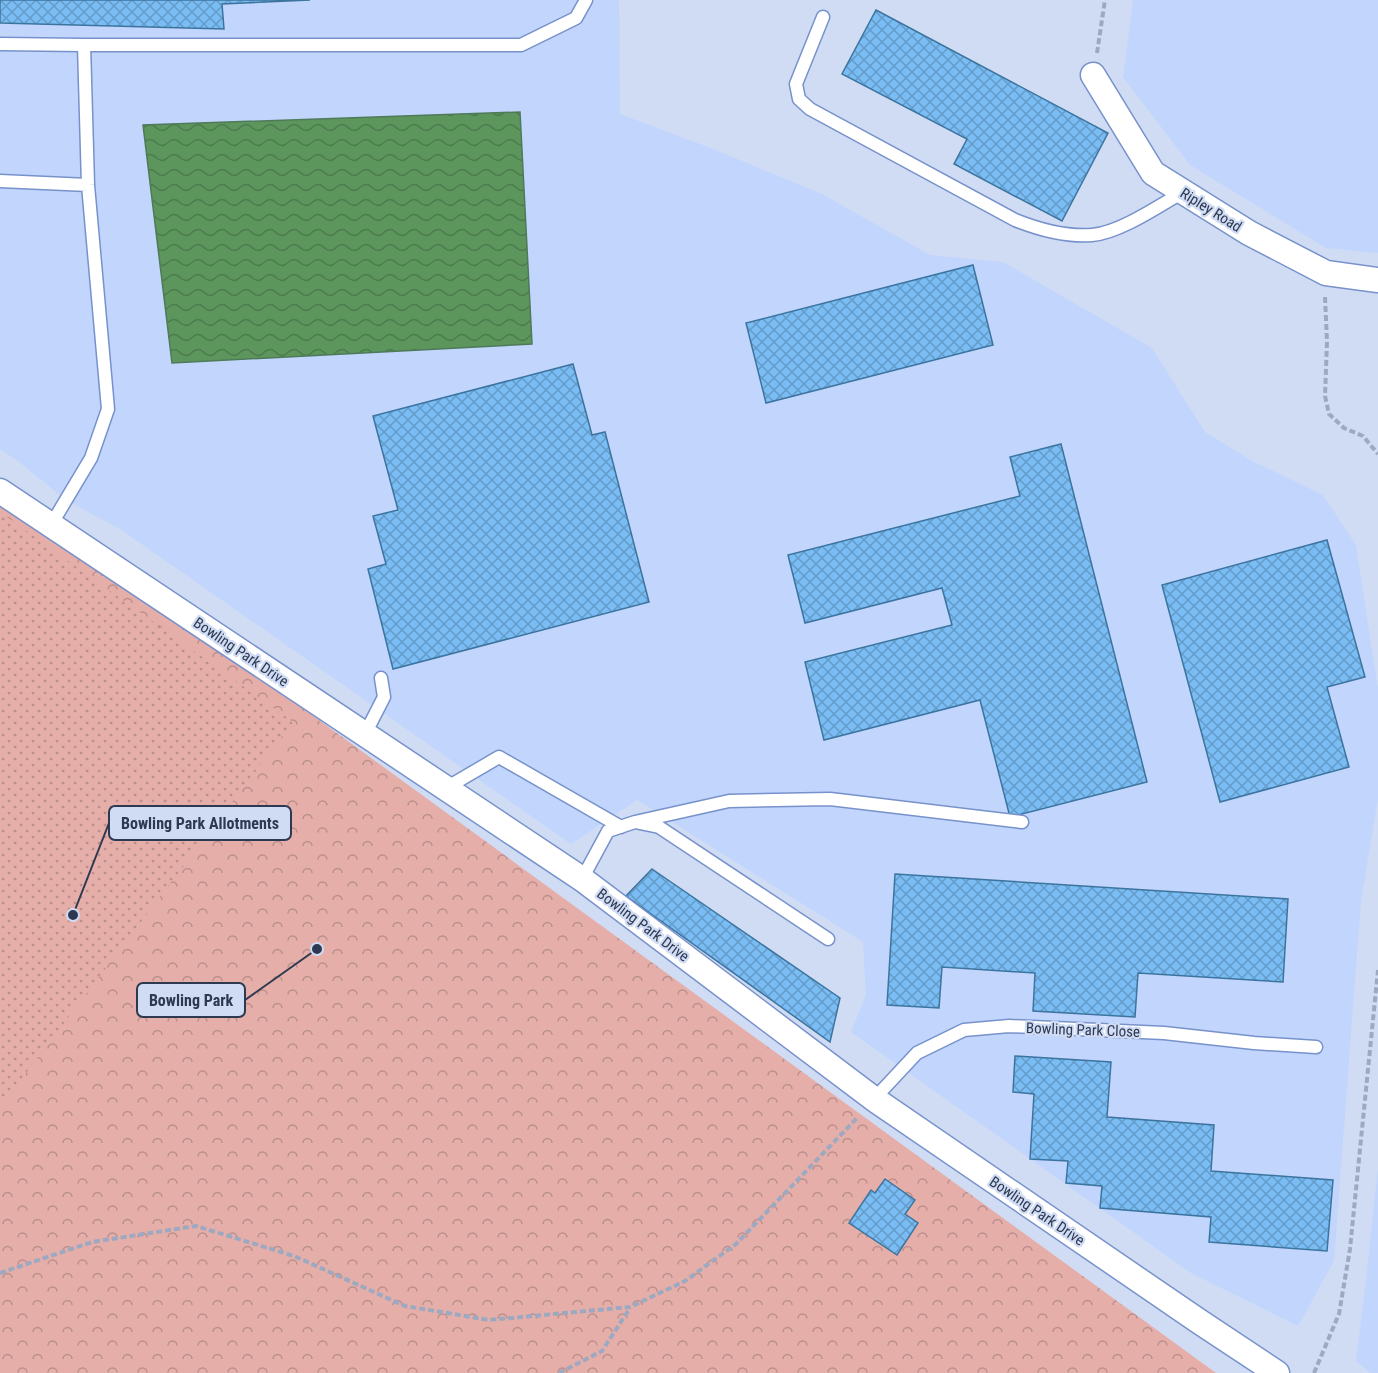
<svg xmlns="http://www.w3.org/2000/svg" width="1378" height="1373" font-family="'Roboto Condensed',sans-serif">
<style>
.built{fill:#c1d5fd}
.park{fill:url(#park-crowns)}
.garden{fill:url(#garden-dots)}
.water{fill:url(#water-waves);stroke:#4e7a59;stroke-width:1.5}
.building{fill:url(#building-cross-hatch);stroke:#3c749f;stroke-width:1.5}
.lines{fill:none;stroke-linecap:round;stroke-linejoin:round}
.service-casing{stroke:#7792cb;stroke-width:15}
.minor-casing{stroke:#7792cb;stroke-width:27}
.path{stroke:#9da9c1;stroke-width:4;stroke-dasharray:6 3;stroke-linecap:butt}
.service{stroke:#fff;stroke-width:12}
.minor{stroke:#fff;stroke-width:24}
.labels{text-anchor:middle;stroke-width:4.5;stroke-linejoin:round;paint-order:stroke}
.street-label{font-size:15px;fill:#2d3951;stroke:#d0dcf4}
.leader{fill:none;stroke:#2d3951;stroke-width:2}
.callout-dot{fill:#2d3951;stroke:#d0dcf4;stroke-width:2}
.callout{fill:#d0dcf4;stroke:#2d3951;stroke-width:2}
.callout-label{font-size:16px;text-anchor:middle;font-weight:bold;fill:#2d3951}
</style>
<defs>
<pattern id="park-crowns" width="20" height="18" patternUnits="userSpaceOnUse" patternTransform="scale(1.5)"><rect width="20" height="18" fill="#e5aea9"/><path d="M2 6a3 3 0 1 1 6 0M12 15a3 3 0 1 1 6 0" fill="none" stroke="#ba8f8c"/></pattern>
<pattern id="garden-dots" width="8" height="8" patternUnits="userSpaceOnUse" patternTransform="scale(1.5)"><rect width="8" height="8" fill="#e5aea9"/><path d="M2 2h.1M6 6h.1" fill="none" stroke="#ba8f8c" stroke-width="1.8" stroke-linecap="round"/></pattern>
<pattern id="water-waves" width="16" height="10" patternUnits="userSpaceOnUse" patternTransform="scale(1.5)"><rect width="16" height="10" fill="#5c965c"/><path d="M0 5q4-4 8 0t8 0" fill="none" stroke="#4c7b4e"/></pattern>
<pattern id="building-cross-hatch" width="8" height="8" patternUnits="userSpaceOnUse" patternTransform="scale(1.5)"><rect width="8" height="8" fill="#79bdf4"/><path d="M0 0l8 8M0 8l8-8" fill="none" stroke="#649bc8"/></pattern>
</defs>
<rect width="100%" height="100%" fill="#d0dcf4"/>
<path class="built" d="M0,0H619L620,114L708,147L822,194L930,255L1003,262L1152,348L1205,432L1252,461L1323,495L1356,545L1378,689V798L1361,901L1334,1261L1298,1326L1191,1273L851,1032L866,995L863,942L637,800L571,844L120,529L66,500L18,461L0,449Z
M1133,0H1378V253L1326,248L1190,165L1123,77Z
M1378,1167V1373H1371L1356,1361L1365,1289Z"/>
<path class="park" d="M0,491L51,525L1216,1373H0Z"/>
<path class="garden" d="M0,512L293,722L0,1107Z"/>
<path class="water" d="M520,112L532,344L172,363L143,125Z"/>
<path class="building" d="M0,0H310L222,4L224,29L0,23Z
M876,10L1108,133L1062,221L954,164L967,139L842,74Z
M973,265L993,345L766,403L746,323Z
M573,364L592,435L605,432L649,602L393,669L368,569L386,564L373,516L398,510L373,416Z
M1061,444L1147,782L1010,817L980,700L824,740L805,662L952,625L942,588L805,623L788,555L1020,496L1010,457Z
M1327,540L1365,677L1327,687L1349,767L1220,802L1162,585Z
M652,869L840,998L830,1042L626,896Z
M895,874L1288,899L1283,982L1138,973L1135,1017L1033,1011L1035,973L942,967L939,1008L887,1005Z
M1015,1056L1111,1062L1107,1117L1214,1125L1211,1171L1333,1180L1327,1251L1209,1242L1211,1217L1100,1208L1102,1186L1066,1183L1068,1161L1030,1159L1034,1094L1013,1092Z
M885,1179L915,1200L905,1214L918,1223L897,1255L849,1223L871,1190L875,1193Z"/>
<g class="lines">
<defs>
<path id="service" d="M823,17L796,84L799,99L810,109L1015,220C1040,230 1065,237 1092,235C1119,233 1159,206 1183,192
M0,44L84,45
M0,181L88,185
M51,525L91,458L108,409L88,185L84,45H521L576,18L586,0
M365,734L384,697L381,678
M446,788L499,757L621,827
M635,822L729,801L830,799L1022,822
M582,879L608,831L635,822L659,827L828,939
M874,1099L917,1053L964,1030L1009,1026L1164,1033L1254,1043L1316,1047"/>
<path id="minor" d="M1093,75L1153,173L1249,233L1326,273L1378,280
M0,491L582,879L874,1099L1200,1322L1277,1373"/>
</defs>
<use href="#service" class="service-casing"/>
<use href="#minor" class="minor-casing"/>
<path class="path" d="M1097,53L1105,0
M1325,297L1327,342L1325,396L1329,414L1344,428L1363,436L1378,454
M0,1273L92,1242L196,1226L294,1256L405,1306L489,1320L630,1307L685,1281L736,1244L858,1117
M559,1373L602,1351L630,1308
M1314,1373L1339,1314L1350,1249L1378,970"/>
<use href="#service" class="service"/>
<use href="#minor" class="minor"/>
</g>
<g class="labels">
<g class="street-label">
<text transform="translate(1211 210) rotate(32)" y="5">Ripley Road</text>
<text transform="translate(241 652) rotate(34)" y="5">Bowling Park Drive</text>
<text transform="translate(643 925) rotate(37)" y="5">Bowling Park Drive</text>
<text transform="translate(1083 1030) rotate(2)" y="5">Bowling Park Close</text>
<text transform="translate(1037 1211) rotate(34)" y="5">Bowling Park Drive</text>
</g>
</g>
<path class="leader" d="M73 915L109 823M317 949L245 1000"/>
<g class="callout-dot">
<circle cx="73" cy="915" r="6"/>
<circle cx="317" cy="949" r="6"/>
</g>
<g class="callout">
<rect x="109" y="806" width="182" height="34" rx="6"/>
<rect x="137" y="983" width="108" height="34" rx="6"/>
</g>
<g class="callout-label">
<text x="200" y="829">Bowling Park Allotments</text>
<text x="191" y="1006">Bowling Park</text>
</g>
</svg>
